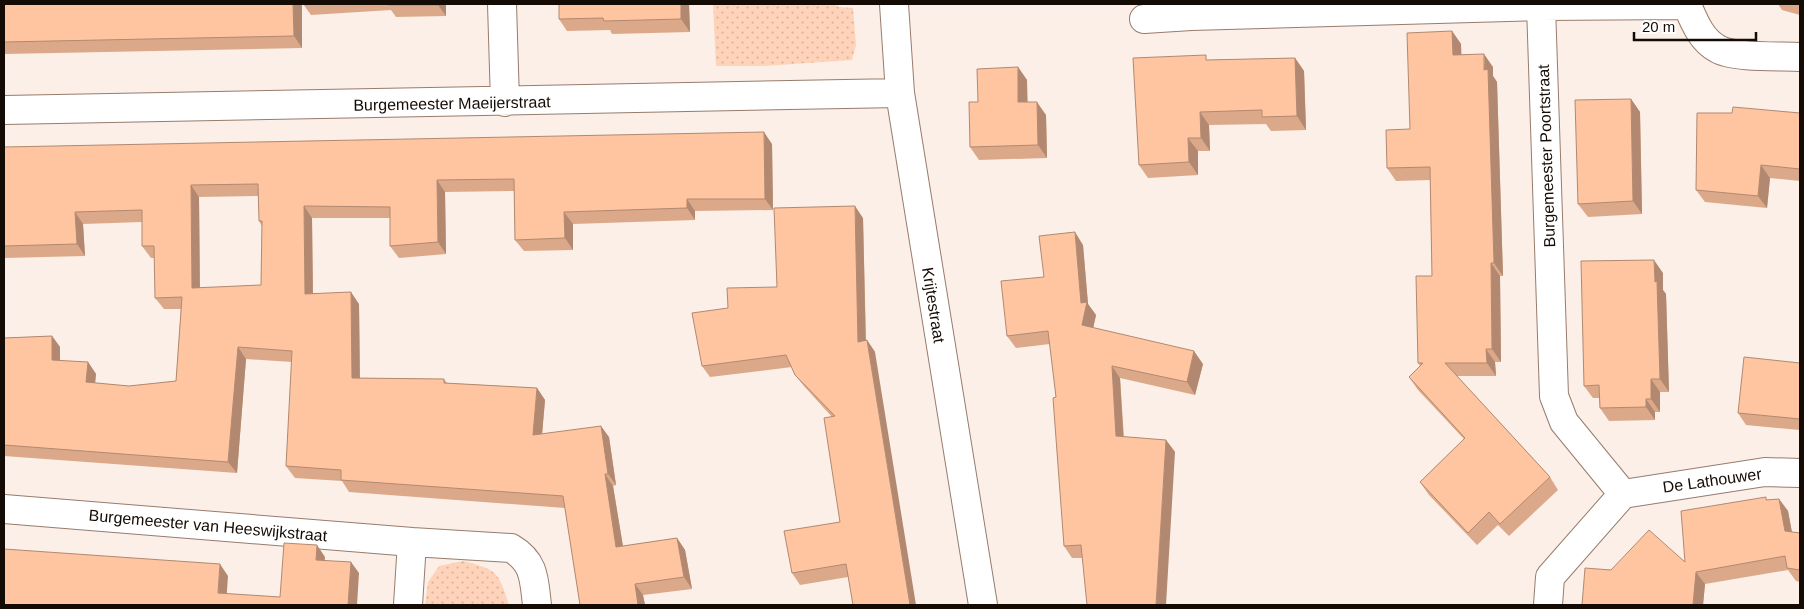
<svg xmlns="http://www.w3.org/2000/svg" width="1804" height="609" font-family="Arial,sans-serif">
<style>
.grass{fill:url(#grass-dots)}
.lines{fill:none;stroke-linecap:round;stroke-linejoin:round}
.street-casing{stroke:#977c6c;stroke-width:30}
.street{stroke:#fff;stroke-width:28}
.wall{fill:#dba98a;fill-rule:evenodd}
.shaded-wall{fill:#b28970}
.building{fill:#ffc4a0;stroke:#b28970;fill-rule:evenodd}
.labels{text-anchor:middle;stroke-width:4.5;stroke-linejoin:round;paint-order:stroke}
.street-label{font-size:16px;fill:#140b05;stroke:#fff}
</style>
<defs>
<pattern id="grass-dots" width="8" height="8" patternUnits="userSpaceOnUse" patternTransform="scale(1.25)"><rect width="8" height="8" fill="#fed3b9"/><path d="M2 2h.1M6 6h.1" fill="none" stroke="#d9b49e" stroke-width="1.8" stroke-linecap="round"/></pattern>
</defs>
<rect width="100%" height="100%" fill="#fbefe8"/>
<path class="grass" d="M713,4H833L839,7L853,8L856,45L852,60L764,66H716Z
M463,561C498,570 498,571 509,605H425L428,582L439,566Z"/>
<g class="lines">
<defs>
<path id="street" d="M502,4L505,102
M894,4L900,93L983,605
M1541,6L1687,5C1694,21 1701,40 1718,49C1733,58 1781,56 1800,57
M1144,19L1191,16L1541,6L1554,396L1564,422L1623,494L1550,577L1548,605
M4,110L900,93
M1623,494L1765,472L1800,473
M4,509L412,542
M408,605L412,542L511,548C535,562 534,580 537,605"/>
</defs>
<use href="#street" class="street-casing"/>
<use href="#street" class="street"/>
</g>
<path class="wall" d="M4,4H302V48L4,54Z
M303,4H446V16L396,17L391,10L311,15Z
M689,4L690,32L612,34L610,30L567,31L559,19Z
M1778,4H1800V15L1782,10Z
M1452,31L1461,44V55L1493,67V76L1497,82L1503,276H1500L1501,362H1495L1496,376H1457L1550,477L1558,490L1509,536L1498,525L1477,545L1429,495L1420,482L1464,439L1418,390L1409,377L1420,366L1418,363L1432,276L1430,180L1396,181L1387,168L1410,129Z
M1295,58L1304,71L1306,130L1271,131L1266,124L1209,125L1210,151H1198V175L1148,178L1139,165L1209,60Z
M1018,67L1027,80V102L1046,115L1047,158L979,160L970,147L978,102Z
M1631,99L1640,112L1642,214L1588,217L1578,204Z
M1732,113H1800V181L1770,178L1767,208L1705,202L1696,190Z
M772,144L773,210L695,211V220L573,224V250L524,251L515,240L514,191L445,192L446,254L399,258L390,246V218H312L313,293L359,304L360,378L444,379L447,383L537,388L545,400L542,434L609,437L616,485L613,486L623,546L677,538L685,550L692,589L643,595L645,605H580L565,508L349,492L342,481L295,478L286,466L292,362L246,359L237,473L4,456V338L52,336L60,347V361L88,362L96,374L95,383L129,386L176,381L181,309H164L155,298V258H151L142,246V222L83,224L85,256L4,258V147ZM259,196V221L262,226L261,285L200,288L199,197Z
M863,218L866,340H867L875,352L848,577L800,585L792,573L840,522L832,417L804,386L795,375L792,367L710,377L702,366L728,308L777,287Z
M1083,245L1088,304L1096,315L1093,328L1203,364L1195,395L1120,378L1124,437L1166,440L1175,452L1083,558H1072L1064,546L1056,397L1050,344L1016,348L1007,336L1044,277Z
M1663,273V290L1666,294L1669,392H1660V412H1655V420L1609,421L1600,408L1599,398H1593L1584,386Z
M1800,363V430L1746,425L1738,413Z
M1779,499L1788,511L1792,532L1800,533V582L1796,581L1788,570L1705,584L1703,605H1582L1611,570L1685,562L1768,500Z"/>
<path class="shaded-wall" d="M293,4H302V48L294,36Z
M438,4H446V16L438,5Z
M681,4H689L690,32L681,19Z
M1452,31L1461,44L1462,68L1453,55Z
M1484,54L1493,67V76L1497,82L1503,276L1494,263Z
M1295,58L1304,71L1306,130L1297,116Z
M1018,67L1027,80L1028,115L1018,102Z
M1631,99L1640,112L1642,214L1633,201Z
M1037,102L1046,115L1047,158L1038,145Z
M1200,112L1209,125L1210,151L1201,138Z
M764,132L772,144L773,210L765,199Z
M1188,138L1198,151V175L1189,162Z
M1761,165L1770,178L1767,208L1758,196Z
M437,180L445,192L446,254L438,242Z
M191,185L199,197L200,300L192,288Z
M687,199L695,211V220L687,208Z
M304,206L312,218L313,305L305,294Z
M855,206L863,218L866,353L858,342Z
M75,212L83,224L85,256L77,244Z
M564,212L573,224V250L565,238Z
M1075,232L1083,245L1088,304L1096,315L1091,338L1082,325L1081,303Z
M1654,260L1663,273V290L1666,294L1669,392L1660,379Z
M1491,263L1500,276L1501,362L1492,349Z
M351,292L359,304L360,390L352,378Z
M52,336L60,347V372L52,360Z
M867,340L875,352L916,605H910Z
M238,347L246,359L237,473L228,462Z
M1486,349L1495,362L1496,376L1487,363Z
M1194,351L1203,364L1195,395L1187,382Z
M88,362L96,374L94,394L86,382Z
M1112,366L1120,378L1124,449L1116,436Z
M1651,379L1660,392V412L1651,399Z
M537,388L545,400L541,447L533,435Z
M1646,399L1655,412V420L1646,407Z
M601,426L609,437L616,485L608,474Z
M1166,440L1175,452L1166,605H1156Z
M605,474L613,486L625,559L616,547Z
M1779,499L1788,511L1794,544L1785,531Z
M677,538L685,550L692,589L684,577Z
M317,545L325,557L324,572L316,560Z
M351,562L359,573L357,605H348Z
M220,564L228,576L226,605L218,593Z
M1696,572L1705,584L1703,605H1693Z
M635,584L643,595L645,605H638Z"/>
<path class="building" d="M4,4H293L294,36L4,42Z
M388,4H438V5H388Z
M559,4H681V19L604,21L603,18L559,19Z
M1452,31L1453,55L1484,54V70L1488,69L1494,263H1491L1492,349H1486L1487,363H1445L1550,477L1500,524L1489,512L1468,533L1420,482L1465,438L1409,377L1423,363H1418L1416,276H1432L1430,167L1387,168L1386,130L1410,129L1407,33Z
M1206,55V60L1295,58L1297,116L1262,117V110L1200,112L1201,138H1188L1189,162L1139,165L1133,58Z
M1018,67V102H1037L1038,145L970,147L969,102H978L977,69Z
M1631,99L1633,201L1578,204L1575,100Z
M1733,107L1800,113V169L1761,165L1758,196L1696,190L1697,113H1732Z
M764,132L765,199H687V208L564,212L565,238L515,240L514,179L437,180L438,242L390,246V207L304,206L305,294L351,292L352,378L444,379V383L537,388L533,435L601,426L608,474H605L616,547L677,538L684,577L635,584L638,605H580L563,496L341,480V470L286,466L292,351L238,347L228,462L4,445V338L52,336V360L88,362L86,382L129,386L176,381L182,297L155,298L154,246H142V210L75,212L77,244L4,246V147ZM258,184L259,221H262L261,285L192,288L191,185Z
M855,206L858,342L867,340L910,605H853L846,564L792,573L784,531L840,522L824,418L835,416L795,375L786,355L702,366L692,313L728,308L727,288L777,287L774,208Z
M1075,232L1081,303L1087,302L1082,325L1194,351L1187,382L1112,366L1116,436L1166,440L1156,605H1087L1081,545L1064,546L1053,398L1056,397L1048,331L1007,336L1001,281L1044,277L1039,236Z
M1654,260L1655,282L1657,281L1660,379H1651V399H1646V407L1600,408L1599,385L1584,386L1581,261Z
M1744,357L1800,363V419L1738,413Z
M1766,497V500L1779,499L1785,531L1800,533V570L1787,568L1785,556L1696,572L1693,605H1582L1585,568L1611,570L1649,530L1685,562L1681,511Z
M284,543L317,545L316,560L351,562L348,605H4V549L220,564L218,593L280,597Z"/>
<g class="labels">
<g class="street-label">
<text transform="translate(452 103) rotate(-1)" y="6">Burgemeester Maeijerstraat</text>
<text transform="translate(1546 156) rotate(-92)" y="6">Burgemeester Poortstraat</text>
<text transform="translate(934 305) rotate(81)" y="6">Krijtestraat</text>
<text transform="translate(1712 480) rotate(-8)" y="6">De Lathouwer</text>
<text transform="translate(208 525) rotate(5)" y="6">Burgemeester van Heeswijkstraat</text>
</g>
</g>
<rect width="1804" height="609" fill="none" stroke="#140b05" stroke-width="10"/>
<path d="M1634 32v8h122v-8" fill="none" stroke="#140b05" stroke-width="2.5"/>
<text x="1642" y="32" font-size="15" fill="#140b05" stroke="#ffffff" stroke-width="4" paint-order="stroke">20 m</text>
</svg>
